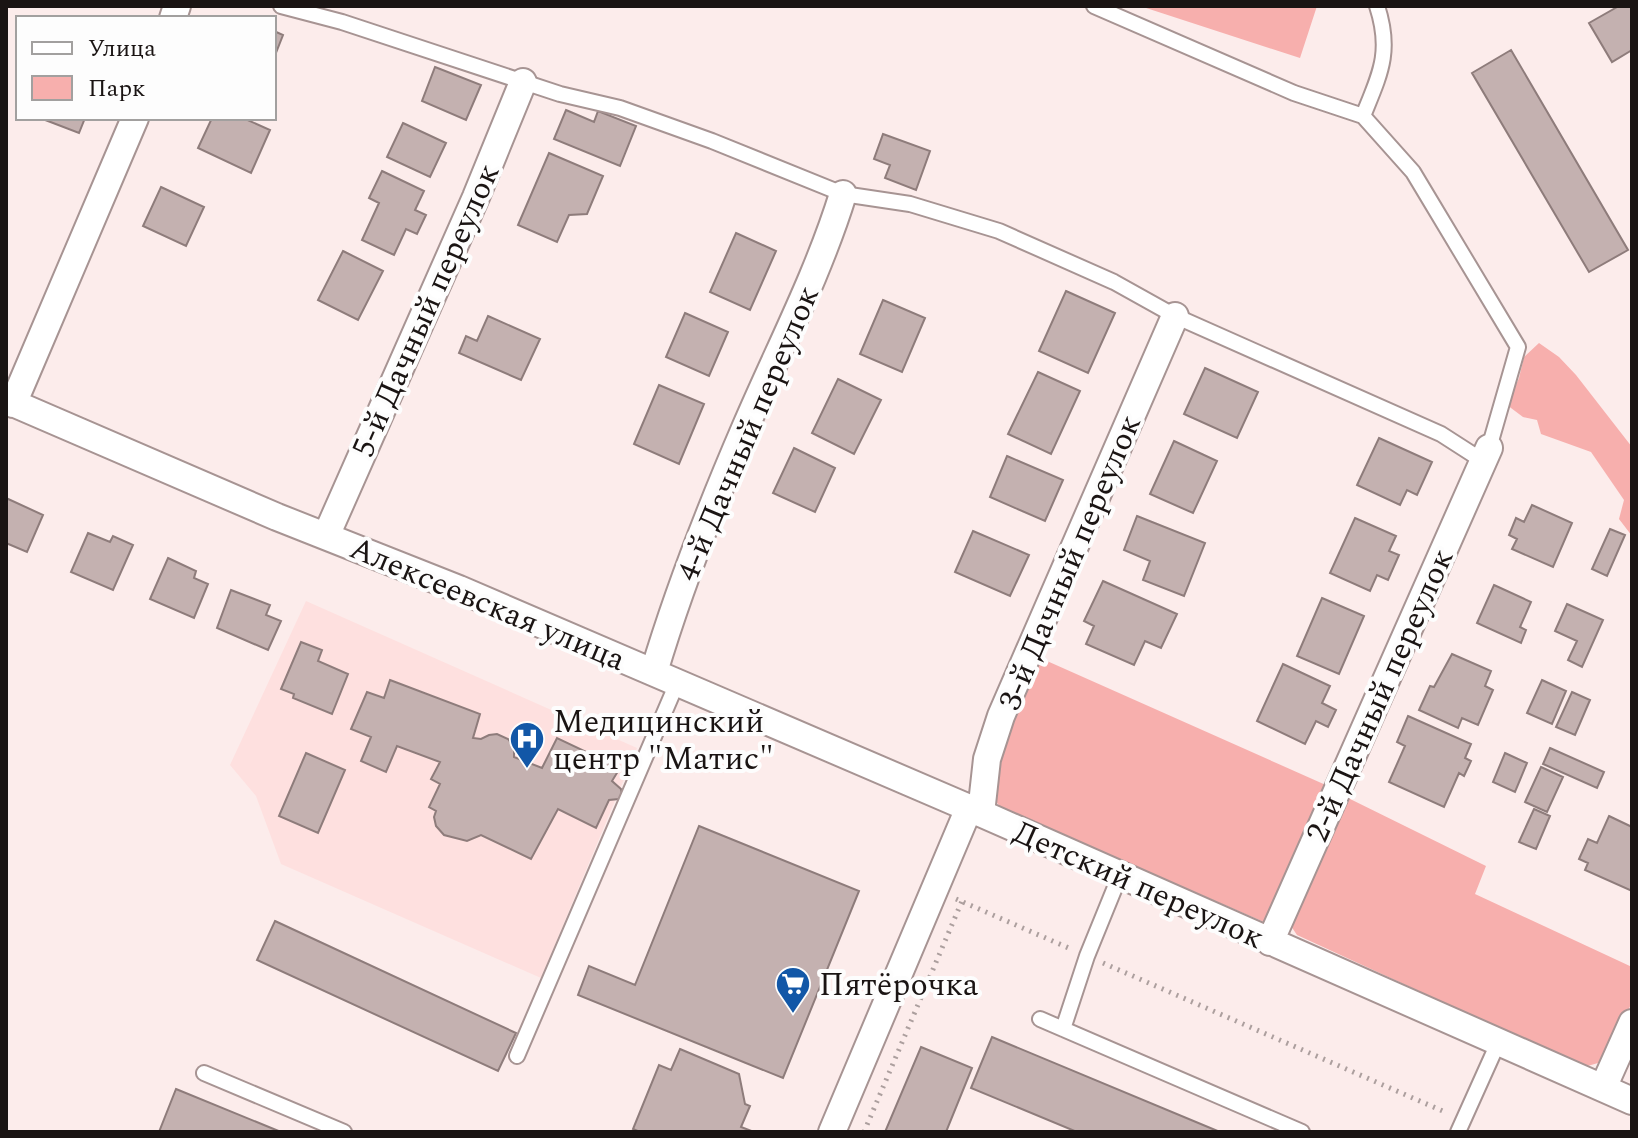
<svg xmlns="http://www.w3.org/2000/svg" width="1638" height="1138" font-family="Spectral,serif">
<style>
.built{fill:#fee0df}
.green{fill:#f7afad}
.building{fill:#c4b1b0;stroke:#8e7c7b;stroke-width:2}
.lines{fill:none;stroke-linecap:round;stroke-linejoin:round}
.lane-casing{stroke:#a79493;stroke-width:18}
.street-casing{stroke:#a79493;stroke-width:30}
.path{stroke:#ac9f9e;stroke-width:5;stroke-dasharray:2 6;stroke-linecap:butt}
.lane{stroke:#fff;stroke-width:14}
.street{stroke:#fff;stroke-width:26}
.labels{text-anchor:middle;stroke-width:8;stroke-linejoin:round;paint-order:stroke}
.street-label{font-size:32px;fill:#1a1413;stroke:#fdfdfd}
.poi-label{font-size:32px;fill:#1a1413;stroke:#fdfdfd;text-anchor:start}
</style>
<rect width="100%" height="100%" fill="#fceceb"/>
<path class="built" d="M306,601L637,748L541,978L281,864L256,796L230,765Z"/>
<path class="green" d="M1140,6H1317L1300,58Z
M1539,343L1559,357L1576,375L1632,447V536L1619,519L1624,500L1591,452L1541,434L1537,420L1523,417L1507,405L1519,378L1524,357Z
M1038,657L1328,786L1271,925L1002,809L993,798L994,770Z
M1342,795L1486,866L1475,894L1632,967V1002L1605,1061L1584,1067L1297,935L1289,923Z"/>
<path class="building" d="M1619,6H1632V50L1612,62L1589,23Z
M274,31L283,35L274,58Z
M1511,50L1628,250L1589,272L1472,73Z
M435,67L481,85L466,120L422,101Z
M566,110L594,122L598,111L636,126L620,166L554,139Z
M40,118H85L79,133Z
M212,118H243L270,130L251,173L198,148Z
M403,123L446,143L430,177L387,157Z
M883,134L930,151L916,190L885,178L890,165L874,159Z
M549,153L603,176L587,214L569,215L557,242L518,225Z
M382,171L424,191L415,210L426,215L417,234L406,229L394,255L362,240L379,203L369,198Z
M161,187L204,207L186,246L143,226Z
M736,233L776,251L750,310L710,292Z
M343,251L383,271L358,320L318,300Z
M1066,291L1115,313L1088,373L1039,351Z
M883,300L925,318L902,372L860,354Z
M685,313L728,332L709,376L666,357Z
M488,316L540,339L521,380L459,353L466,336L477,341Z
M1205,368L1258,392L1237,438L1184,414Z
M1038,372L1080,391L1051,454L1008,434Z
M838,379L881,400L854,454L812,433Z
M659,385L704,404L679,464L634,444Z
M1379,438L1432,462L1417,495L1407,490L1400,505L1357,485Z
M1174,441L1217,461L1193,513L1150,494Z
M794,448L835,468L815,512L773,493Z
M1007,456L1063,480L1045,521L990,497Z
M6,498L43,515L27,552L6,543Z
M1532,505L1572,523L1553,567L1512,549L1517,539L1509,535L1516,518L1524,522Z
M1137,516L1205,543L1184,596L1143,580L1150,561L1124,550Z
M1355,518L1396,536L1389,551L1399,555L1388,580L1377,575L1370,591L1330,573Z
M1610,529L1625,535L1607,576L1592,569Z
M973,531L1029,555L1010,596L955,572Z
M88,533L110,542L113,536L133,545L113,590L71,572Z
M168,558L196,571L194,578L208,584L194,618L150,599Z
M1103,581L1177,614L1161,648L1145,641L1134,665L1086,644L1094,626L1084,621Z
M1494,585L1531,602L1520,627L1526,630L1521,643L1477,623Z
M231,590L270,605L266,615L281,621L268,650L217,628Z
M1322,598L1364,616L1339,674L1297,656Z
M1567,604L1603,620L1582,667L1568,660L1577,641L1555,631Z
M301,642L322,650L318,661L348,674L332,714L293,698L294,694L281,689Z
M1452,654L1491,671L1485,686L1493,690L1478,725L1462,718L1458,728L1419,710L1430,686L1434,687Z
M1283,664L1330,686L1322,703L1336,710L1328,727L1316,721L1305,744L1257,721Z
M390,680L480,714L473,738L481,739L489,735L497,734L508,739L514,747V757L542,768L557,738L620,768L612,781L621,789L622,794L619,799L609,800L596,828L558,809L531,859L481,835L467,841L444,835L436,826L434,817L436,811L429,807L440,784L431,779L440,762L397,746L386,772L361,761L371,737L351,729L367,692L384,698Z
M1542,680L1566,691L1552,724L1527,713Z
M1572,692L1590,700L1575,735L1556,727Z
M1408,716L1471,744L1465,758L1471,761L1464,776L1459,773L1444,807L1389,782L1405,746L1397,742Z
M1550,748L1604,772L1597,788L1543,764Z
M306,753L345,770L318,833L279,816Z
M1505,753L1527,763L1515,792L1493,782Z
M1541,767L1563,777L1547,812L1525,802Z
M1534,809L1550,816L1536,849L1519,842Z
M1609,816L1632,827V891L1585,870L1588,863L1579,859L1588,839L1597,843Z
M699,826L859,891L783,1078L578,995L589,966L635,985Z
M275,921L516,1033L498,1071L257,960Z
M992,1037L1220,1132H1077L971,1088Z
M921,1047L972,1068L946,1132H885Z
M680,1049L739,1074L745,1104L750,1106L741,1127L754,1132H640L633,1129L659,1065L671,1070Z
M176,1089L281,1132H159Z"/>
<g class="lines">
<defs>
<path id="lane" d="M281,6L342,22L560,94L620,108L712,141L843,194L910,204L999,231L1114,282L1175,316L1441,434L1483,461
M1094,6L1294,93L1363,116
M1377,6C1392,52 1380,74 1363,116L1413,172L1518,347L1489,448
M1040,1019L1302,1132
M1063,1029L1087,956L1120,875
M517,1056L677,683
M204,1073L344,1132
M1458,1132L1498,1043"/>
<path id="street" d="M173,18L177,6
M6,400L277,517L459,589L969,808
M13,404L135,118
M326,536L476,197L523,82
M654,672C679,588 711,507 746,426C779,349 818,275 843,194
M981,813L987,759L1001,716L1175,316
M1270,942L1489,448
M1603,1088L1632,1023
M832,1132L969,808L1632,1101"/>
</defs>
<use href="#lane" class="lane-casing"/>
<use href="#street" class="street-casing"/>
<path class="path" d="M956,899L1071,949
M1103,963L1445,1112
M864,1132L962,901"/>
<use href="#lane" class="lane"/>
<use href="#street" class="street"/>
</g>
<defs>
<symbol id="hospital-pin" viewBox="-11 -11 22 30"><path d="M0 17L-7.5 6A9.5 9.5 0 1 1 7.5 6Z" fill="#1257a7" stroke="#fdfdfd"/><path d="M-5-5h3v3.5h4V-5h3V5h-3V1.5h-4V5h-3Z" fill="#fff"/></symbol>
<symbol id="supermarket-pin" viewBox="-11 -11 22 30"><path d="M0 17L-7.5 6A9.5 9.5 0 1 1 7.5 6Z" fill="#1257a7" stroke="#fdfdfd"/><path d="M-6-5.5h2.5l.6 2H6L4.5 2H-2.5L-4.4-4H-6ZM-1.5 3.2a1.3 1.3 0 1 0 .1 0ZM3 3.2a1.3 1.3 0 1 0 .1 0Z" fill="#fff"/></symbol>
</defs>
<g fill-rule="evenodd">
<use href="#hospital-pin" x="507" y="719" width="40" height="54"/>
<use href="#supermarket-pin" x="773" y="964" width="40" height="54"/>
</g>
<g class="labels">
<g class="street-label">
<text transform="translate(425 310) rotate(-66)" y="11">5-й Дачный переулок</text>
<text transform="translate(747 433) rotate(-67)" y="11">4-й Дачный переулок</text>
<text transform="translate(1069 562) rotate(-67)" y="11">3-й Дачный переулок</text>
<text transform="translate(488 603) rotate(23)" y="11">Алексеевская улица</text>
<text transform="translate(1379 695) rotate(-66)" y="11">2-й Дачный переулок</text>
<text transform="translate(1139 884) rotate(24)" y="11">Детский переулок</text>
</g>
<g class="poi-label">
<text x="553" y="732">Медицинский<tspan x="553" dy="37">центр "Матис"</tspan></text>
<text x="819" y="995">Пятёрочка</text>
</g>
</g>
<rect width="1638" height="1138" fill="none" stroke="#1a1413" stroke-width="16"/>
<rect x="16" y="16" width="260" height="104" fill="#fdfdfd" stroke="#a2a09f" stroke-width="2"/>
<rect x="32" y="42" width="40" height="12" fill="#ffffff" stroke="#a2a09f" stroke-width="2"/>
<text x="88" y="56" font-size="24" fill="#1a1413">Улица</text>
<rect x="32" y="76" width="40" height="24" fill="#f7afad" stroke="#a2a09f" stroke-width="2"/>
<text x="88" y="96" font-size="24" fill="#1a1413">Парк</text>
</svg>
